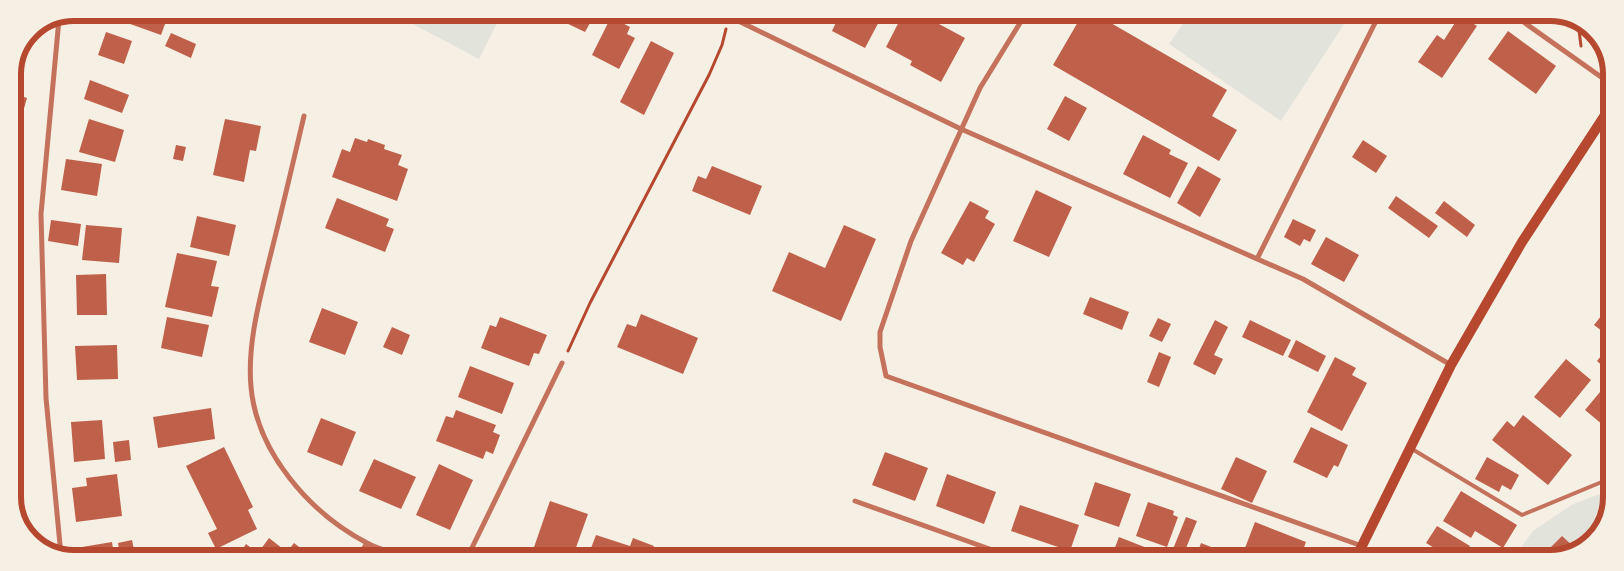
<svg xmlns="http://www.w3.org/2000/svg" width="1624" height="571" font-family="Roboto,sans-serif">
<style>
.green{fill:#e2e4dc}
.building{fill:#bf614a}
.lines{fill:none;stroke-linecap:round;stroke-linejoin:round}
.path{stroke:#b5482f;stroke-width:3}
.service{stroke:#c5725c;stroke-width:4}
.minor{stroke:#c5725c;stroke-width:5}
.secondary{stroke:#b5482f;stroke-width:10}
.rim{fill:none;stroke:#b5482f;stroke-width:6}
</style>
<rect width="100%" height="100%" fill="#f6efe4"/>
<path class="green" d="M392,13H502L479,59Z
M1189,15H1350L1281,121L1169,44Z
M1608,491V516L1587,546L1550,558H1513L1533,531L1573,504Z"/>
<path class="building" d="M106,13H169L161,35L105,15Z
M568,14H595L585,32L564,22Z
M840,14H879L882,16L865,48L832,31Z
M903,14H933L942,19L939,24L965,38L941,82L910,65L912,61L886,47Z
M1082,15H1097L1227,90L1212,116L1237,130L1219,161L1053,65Z
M1460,15L1477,26L1442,78L1418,62L1437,35L1444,40Z
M611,17L630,27L627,34L635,38L619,69L592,55Z
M1508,31L1556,66L1536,94L1488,59Z
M106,32L132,41L124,64L98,55Z
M171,33L196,44L191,58L165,46Z
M651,41L674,53L644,115L620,102Z
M90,80L129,95L122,113L84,99Z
M13,93L27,98L19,126L13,124Z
M1065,96L1087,108L1069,141L1047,129Z
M89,119L124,130L115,162L79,152Z
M225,119L261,126L256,151L250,150L244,182L213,175Z
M1143,135L1171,150L1169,154L1188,163L1170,198L1123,174Z
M355,138L367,142L368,139L385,145L384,149L402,155L398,165L408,169L397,201L332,177L342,149L350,152Z
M1363,140L1387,156L1376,173L1352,157Z
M176,145L186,147L183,161L173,159Z
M66,159L102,164L97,196L61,190Z
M712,166L762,186L750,215L692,191L698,176L706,179Z
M1198,166L1221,179L1200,217L1177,203Z
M1036,190L1072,207L1049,257L1013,241Z
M1396,196L1438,226L1429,238L1388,208Z
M337,198L389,219L386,226L394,229L385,252L325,228Z
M970,201L989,211L985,218L995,224L974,262L967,258L963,265L941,253Z
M1444,201L1475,225L1467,237L1435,213Z
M13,205H18V225H13Z
M197,216L236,225L229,256L190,247Z
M1293,219L1316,230L1310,242L1304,239L1300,246L1284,237Z
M51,220L81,224L78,246L48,241Z
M86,225L122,228L119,263L82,260Z
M844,225L876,239L841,321L772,291L789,252L825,268Z
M1326,237L1359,255L1344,282L1311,264Z
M177,253L217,261L211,286L219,287L212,317L165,307Z
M106,274L107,315H77L76,275Z
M1090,297L1129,312L1122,330L1083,314Z
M322,308L358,322L345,355L309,342Z
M1605,311L1610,315V337L1594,325Z
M641,314L698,338L683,374L617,347L627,324L636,327Z
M167,317L209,325L202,357L161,348Z
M500,317L547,335L539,354L534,353L529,366L481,348L490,325L496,327Z
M1158,318L1171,324L1162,342L1149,336Z
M1215,320L1228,327L1214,355L1223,359L1215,375L1193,364Z
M1250,320L1291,340L1283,356L1242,337Z
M392,327L410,335L402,355L383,347Z
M1296,340L1326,356L1318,372L1288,357Z
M117,345L118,379L77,380L75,346Z
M1609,346V372L1597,361Z
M1159,352L1171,357L1159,387L1147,382Z
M1335,357L1356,368L1352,375L1367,383L1342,431L1307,412Z
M1566,359L1591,380L1560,418L1534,397Z
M470,366L514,383L502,414L458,397Z
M1600,392L1609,400V430L1585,410Z
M211,408L215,439L158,448L153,417Z
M456,410L496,425L493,432L500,435L493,454L486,451L483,459L436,441L446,416L453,418Z
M1523,415L1572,455L1548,485L1492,440L1507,421L1514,427Z
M321,418L356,432L342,466L307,452Z
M102,420L105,459L74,462L71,422Z
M1311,427L1348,445L1338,467L1334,465L1327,478L1293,462Z
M129,440L131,460L115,462L113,442Z
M224,447L253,507L248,510L257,529L216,549L208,533L217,529L186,466Z
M885,452L928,468L915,501L872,485Z
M1236,457L1267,471L1252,503L1221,489Z
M1487,457L1519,475L1511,490L1502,485L1499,492L1475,479Z
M374,459L416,477L401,509L359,491Z
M439,464L473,480L450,530L416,515Z
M117,474L122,516L76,522L72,488L87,486L86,478Z
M947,474L996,492L984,524L936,506Z
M1095,482L1131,494L1119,527L1084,515Z
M1461,491L1517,525L1503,548L1475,531L1471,538L1443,521Z
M550,501L588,514L573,556H542L532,553Z
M1148,502L1174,511L1173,515L1178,517L1167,547L1136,536Z
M1020,505L1079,525L1070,551L1011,531Z
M1186,517L1197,521L1184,553L1173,549Z
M1255,522L1306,542L1300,558H1273L1245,548Z
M1437,526L1470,546L1463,558H1451L1426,543Z
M596,535L630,546L633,538L654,546L651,557L588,556Z
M1562,536L1574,547L1569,552L1550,558H1540Z
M1119,537L1147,548L1143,558H1111Z
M269,538L287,552L294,543L311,556H238L246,544L258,553Z
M132,540L135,555H120L118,543Z
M112,542L114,555H77L76,548Z
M1201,543L1239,558H1199L1196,557Z
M682,549L705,556V557H679Z"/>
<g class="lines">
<path class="path" d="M1578,22L1581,46
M568,351L590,303L709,75L722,45L726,29"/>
<path class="service" d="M1412,449L1522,515L1609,479"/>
<path class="minor" d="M724,14L961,129L1303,279L1451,365
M1025,15L980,88L911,241L880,332V347L886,376L1362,546
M1515,16L1611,84
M59,19L41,214L46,398L61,555
M304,116C293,163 282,210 270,257C260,298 247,344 251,387C257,453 310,513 367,543C377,549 391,552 402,556
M1257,259L1379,15
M855,501L1012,557
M359,556L367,543
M468,556L562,363"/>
<path class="secondary" d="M1356,558L1451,365L1522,242L1611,106"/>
</g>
<path d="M0 0H1624V571H0ZM74 21H1550A53 53 0 0 1 1603 74V497A53 53 0 0 1 1550 550H74A53 53 0 0 1 21 497V74A53 53 0 0 1 74 21Z" fill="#f6efe4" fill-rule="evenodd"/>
<path class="rim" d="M74 21H1550A53 53 0 0 1 1603 74V497A53 53 0 0 1 1550 550H74A53 53 0 0 1 21 497V74A53 53 0 0 1 74 21Z"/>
</svg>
